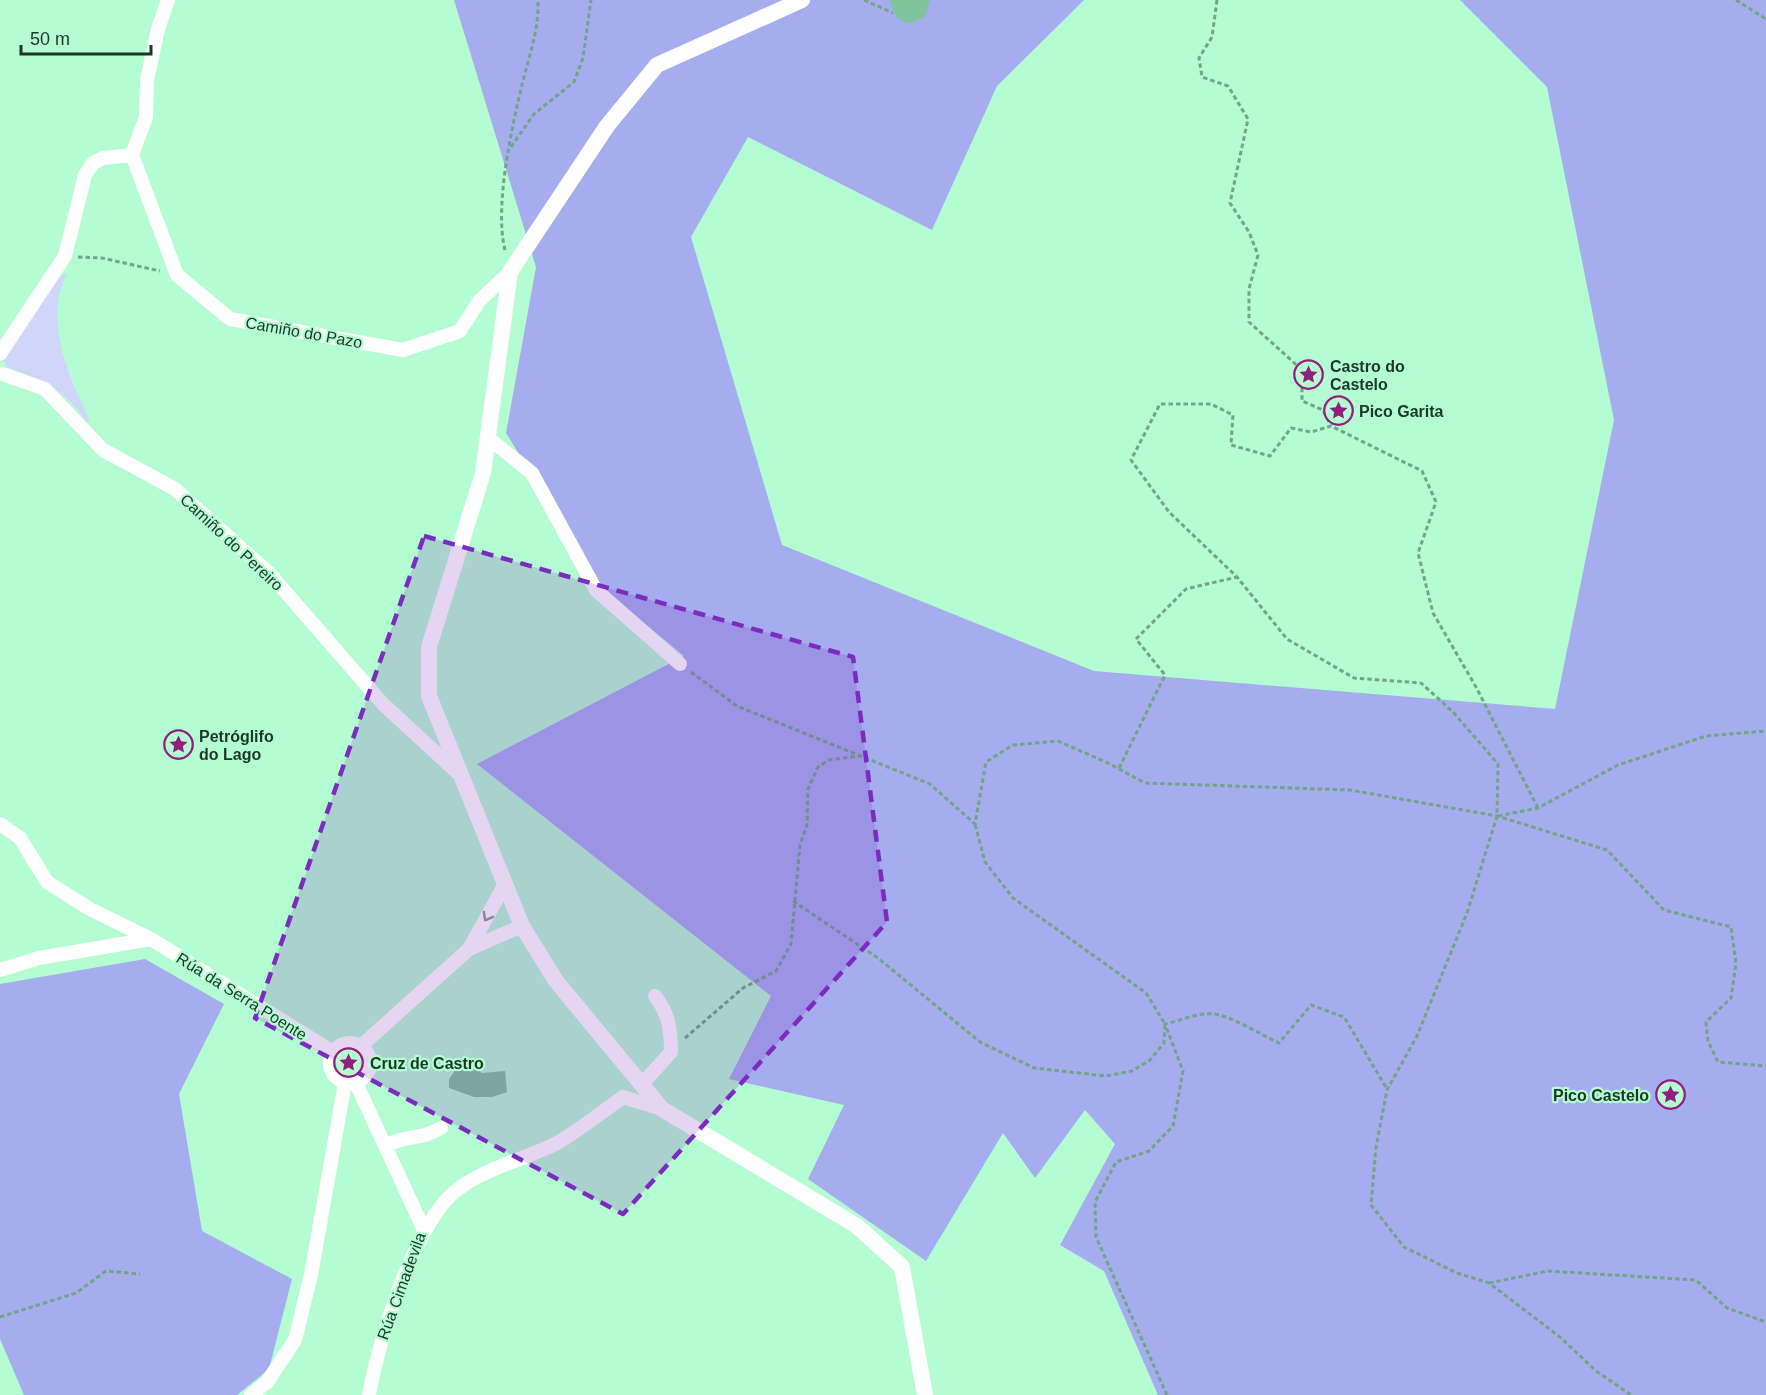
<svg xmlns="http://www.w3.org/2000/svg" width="1766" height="1395" font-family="Helvetica,sans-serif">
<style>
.green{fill:#d0d6fa}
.forest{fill:#a5adee}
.building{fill:#7ec49c}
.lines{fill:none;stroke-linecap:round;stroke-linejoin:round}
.path{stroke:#70a586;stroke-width:3;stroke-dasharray:4.5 3;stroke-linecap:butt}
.minor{stroke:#fff;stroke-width:14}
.tertiary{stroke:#fff;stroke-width:16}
.oneway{stroke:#8c9b93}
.marked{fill:#7b2cbf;fill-opacity:0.2;stroke:#7b2cbf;stroke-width:4.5;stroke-dasharray:12 8;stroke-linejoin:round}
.labels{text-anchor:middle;stroke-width:4.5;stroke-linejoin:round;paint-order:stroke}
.street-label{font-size:16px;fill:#1a3727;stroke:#b4fcd2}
.poi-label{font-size:16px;font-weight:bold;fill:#1a3727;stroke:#b4fcd2;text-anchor:start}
</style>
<rect width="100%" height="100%" fill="#b4fcd2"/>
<path class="green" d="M67,274C43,321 69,377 90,420L87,422C66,391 43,379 8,368L3,359L61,275Z"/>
<path class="forest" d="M454,0H1084L997,86L932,230L748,137L691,237L782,545L1094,671L1555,709L1614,420L1547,87L1460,0H1766V1395H1158L1104,1271L1060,1245L1115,1144L1085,1110L1035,1178L1003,1133L926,1261L808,1179L844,1105L729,1079L771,996L477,764L684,656L603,589L506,433L536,267Z
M145,959L224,1004L179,1094L202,1231L292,1279L269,1369L237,1395H24L0,1339V984Z"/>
<path class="building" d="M889,0H930L925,17L908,24L897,18Z
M457,1068L468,1071L477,1069L482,1073L505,1071L507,1092L492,1097H474L449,1088V1079Z"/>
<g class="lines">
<path class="path" d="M864,0L893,13
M1217,0L1212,37L1199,58L1202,77L1228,86L1248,119L1230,203L1249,232L1258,255L1249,289V322L1302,370V401L1323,410L1331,426
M1736,0L1766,19
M511,147L534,114L574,82L583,58L591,0
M505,250C494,206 512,126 523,81C530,54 539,28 538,0
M78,257L102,258L160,271
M691,672L737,706L930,784L975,824L986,762L1013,745L1058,741L1106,762L1145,783L1350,790L1497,816L1607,850L1664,910L1731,927L1736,963L1731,998L1706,1022L1708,1041L1718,1062L1766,1066
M1119,768L1165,675L1136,639L1186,589L1237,577
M1538,808L1476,687L1433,613L1418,553L1436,502L1422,471L1331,426L1311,432L1291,428L1270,456L1231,445L1233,415L1211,404H1160L1131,460L1169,512L1237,577L1287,639L1354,678L1421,683L1453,712L1498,764L1497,816L1467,913L1417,1036L1387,1090L1376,1147L1371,1205L1404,1247L1457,1273L1489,1283L1560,1337L1596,1371L1631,1395
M1498,816L1538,808L1618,765L1706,736L1766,731
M793,901L878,958L980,1042L1034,1068L1106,1076L1132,1071L1150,1060L1164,1043L1165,1024L1146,993L1013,898L985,862L975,824
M685,1038L743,988L776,971L791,944L800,845L807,825L808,789L818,767L829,760L859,756
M1489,1283L1548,1271L1696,1280L1727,1308L1766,1322
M0,1317L76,1293L106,1271L140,1274
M1167,1395L1096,1237L1095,1202L1116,1162L1149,1151L1173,1126L1183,1071L1165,1024C1179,1021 1199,1012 1213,1014C1230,1015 1261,1035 1279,1043L1311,1005L1344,1017L1387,1089"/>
<path class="minor" d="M132,155L146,117L147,80L158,29L168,0
M0,354L65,256L85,175L93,163L103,158L132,155L177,275L230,319L403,350L460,331L479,301L510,272
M0,373L45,389L103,450L175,489L269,573L383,704L460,775
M487,437L532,473L596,590L680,664
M0,824L20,838L47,882L90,909L151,939
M469,949L505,884
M0,970L39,958L151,939L333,1052
M330 1063a20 20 0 1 1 40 0a20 20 0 1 1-40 0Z
M361,1046L469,949L522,926
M356,1083L424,1230
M642,1084L671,1052C671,1030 669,1014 655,996
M385,1146C406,1134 419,1141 441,1128
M251,1395L267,1382L295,1340L311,1275L345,1083
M369,1395C379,1340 412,1232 452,1194C480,1169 527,1159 559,1142C581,1129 602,1112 623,1097L662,1109"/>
<path class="tertiary" d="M802,0L657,65L607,126L510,272L483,473L429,647V696L522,926L556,981L662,1109L857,1226L902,1267L925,1395"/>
</g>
<defs><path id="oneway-chevron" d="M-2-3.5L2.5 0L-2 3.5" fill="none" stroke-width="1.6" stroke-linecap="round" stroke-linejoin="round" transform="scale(1.5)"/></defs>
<use class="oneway" href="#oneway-chevron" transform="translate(487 917) rotate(119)"/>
<path class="marked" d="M424,536L853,657L887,922L623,1214L255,1018Z"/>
<defs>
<symbol id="sight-ring" viewBox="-11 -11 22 22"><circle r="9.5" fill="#b4fcd2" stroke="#941e7b" stroke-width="1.5"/><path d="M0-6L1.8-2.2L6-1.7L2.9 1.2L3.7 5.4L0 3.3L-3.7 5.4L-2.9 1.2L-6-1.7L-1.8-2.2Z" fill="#941e7b"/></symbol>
</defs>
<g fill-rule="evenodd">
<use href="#sight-ring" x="1292" y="358" width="33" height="33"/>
<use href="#sight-ring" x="1322" y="394" width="33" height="33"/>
<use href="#sight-ring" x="162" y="728" width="33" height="33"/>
<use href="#sight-ring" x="332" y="1046" width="33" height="33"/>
<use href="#sight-ring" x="1654" y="1078" width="33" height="33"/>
</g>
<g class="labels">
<g class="street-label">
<text transform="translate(304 332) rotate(10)" y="6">Camiño do Pazo</text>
<text transform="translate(232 542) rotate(43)" y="6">Camiño do Pereiro</text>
<text transform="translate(242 996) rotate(32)" y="6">Rúa da Serra Poente</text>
<text transform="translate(401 1286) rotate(-70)" y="6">Rúa Cimadevila</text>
</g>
<g class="poi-label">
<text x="1330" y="372">Castro do<tspan x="1330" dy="18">Castelo</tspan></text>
<text x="1359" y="417">Pico Garita</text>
<text x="199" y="742">Petróglifo<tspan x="199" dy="18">do Lago</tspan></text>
<text x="370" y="1069">Cruz de Castro</text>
<text x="1649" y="1101" text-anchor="end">Pico Castelo</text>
</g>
</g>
<path d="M21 45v9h130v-9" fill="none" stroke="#1a3727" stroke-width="3"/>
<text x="30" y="45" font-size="18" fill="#1a3727" stroke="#b4fcd2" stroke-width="4.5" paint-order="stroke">50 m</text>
</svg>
